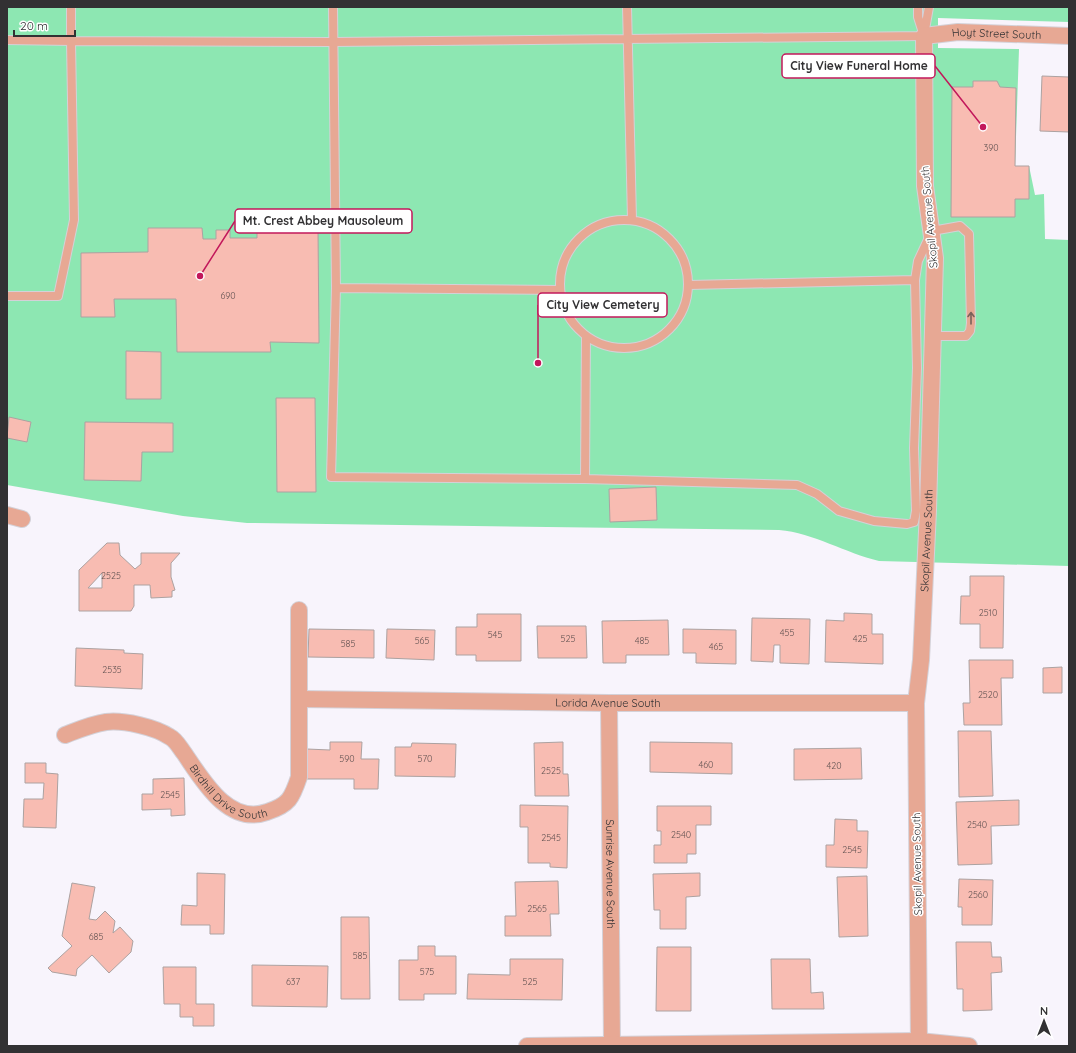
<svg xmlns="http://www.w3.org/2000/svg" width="1076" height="1053" font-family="Quicksand,sans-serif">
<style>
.green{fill:#8de7b2}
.building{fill:#f8bcb2;stroke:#aca2a1;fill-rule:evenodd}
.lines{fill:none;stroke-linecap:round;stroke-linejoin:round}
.lane-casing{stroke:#d4d1d8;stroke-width:10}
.street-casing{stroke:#d4d1d8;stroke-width:18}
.lane{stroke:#e7a894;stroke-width:8}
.street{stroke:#e7a894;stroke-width:16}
.oneway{stroke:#7a615a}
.labels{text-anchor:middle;stroke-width:3;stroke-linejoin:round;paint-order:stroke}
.number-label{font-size:9px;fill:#645453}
.street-label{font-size:11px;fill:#323133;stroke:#fff}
.leader{fill:none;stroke:#c2185b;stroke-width:1.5}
.callout-dot{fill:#c2185b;stroke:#fff;stroke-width:1.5}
.callout{fill:#fff;stroke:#c2185b;stroke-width:1.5}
.callout-label{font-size:12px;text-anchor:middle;font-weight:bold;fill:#323133}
</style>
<rect width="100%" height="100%" fill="#f8f4fc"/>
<path class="green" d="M7,7H1069V22L938,18V48L1019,49L1015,166H1029L1035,195L1044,194L1045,239L1069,240V566L879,561C845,553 814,533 779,530L247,523L183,516L7,485Z"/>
<path class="building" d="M1042,76L1069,77V132L1040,131Z
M973,81H997L1000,87L1016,88L1015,166H1029V199H1015V217H951L952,87H973Z
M148,228H202L203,239H216V230H230V238H257V229H318L319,343L270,342L271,352H177L176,299H114L115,317H81V253L148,252Z
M126,351L161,352V399H126Z
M276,398H315L316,492H277Z
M9,417L31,422L27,442L7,438Z
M85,422L173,423V452H142L141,481L84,480Z
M656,487L657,520L610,522L609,489Z
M107,543H119L120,555L135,569L141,564V553H180L171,563V577L175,590L172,591V597L151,598L150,585H134V606L131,611H79V570ZM102,573V588H88Z
M970,576H1004L1003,648H980V624H960L961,596H970Z
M844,613L872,614V634H883V664L825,662L826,620L844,621Z
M477,614H521V661H476V655H456V627H477Z
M752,618L810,619L809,664L780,663V645H774L773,662L751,661Z
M668,620L669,655H626V663H603L602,621Z
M537,626H586L587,658H538Z
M309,629L374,630V658L308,657Z
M387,629L435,630L434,660L386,658Z
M683,629L736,630V664L696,663V653H683Z
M76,648L124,650V653L143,654L142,689L75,686Z
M969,660H1013V678H1001L1002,725H964L963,703H970Z
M1062,667V693H1043V668Z
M958,731H991L993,796L959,797Z
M330,742H362L361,759H379L378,789H354V779H306L307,749L330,750Z
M563,742V774H568L569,796H535L534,743Z
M650,742L732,743V774L650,772Z
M412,743L456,744L455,777L395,776V747H411Z
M861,748L862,779L794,780V749Z
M25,763H46V773L58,774L56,828L23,827L24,799H43L44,783H25Z
M184,778L185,815L171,816V809L142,810V794H153V779Z
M1019,800V825L991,826L992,864L958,865L956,802Z
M520,805L568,806L567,868L550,867V863H528V827H520Z
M657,806H711V825H696V854H687V863H654V845H661V831H657Z
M835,819L857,820V831H868L867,868L826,867V845H834Z
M197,873L225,874L224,934H210V925H181L182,905L197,906Z
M700,873V896L686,897V929H660V910H654L653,874Z
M867,876L868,936L839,937L837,877Z
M959,879L993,880L992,925H962V907H958Z
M558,881L559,914H550L551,936H505V916H516L515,882Z
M72,883L95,887L89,919L96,920L105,911L115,921L113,933L120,927L133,941L131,952L109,973L92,955L77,969L76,976L52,972L48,968L72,946L62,936Z
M341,917H369L370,999H341Z
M956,942H991L992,957H1001L1002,972L991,973L992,1010L963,1011V989H957Z
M418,946H435V956H456V994H424V1000H399V960H418Z
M657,947H691V1011H656Z
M510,959H563L562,1000L467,999L468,974L510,975Z
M771,959H810L811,993L823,992L824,1009H772Z
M252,965L328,966L327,1007L252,1006Z
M163,967H196V1004H214V1026H193V1017H180V1004H164Z"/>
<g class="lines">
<defs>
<path id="lane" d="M71,7V41L333,42L924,36
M333,7L336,288L331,477L585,479L797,485L817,494L839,511L874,521L907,524L914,522L916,511L914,448L917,368L915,280L918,261L932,231L960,226L969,234L971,323L970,331L966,336H933
M627,7L632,220
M918,7V17L924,36
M924,35L929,7
M7,40L71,41L74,220L58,296H7
M560 284a64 64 0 1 1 128 0a64 64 0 1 1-128 0Z
M689,285L915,280
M336,288L560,290
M585,479L586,336"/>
<g id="street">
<path d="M7,515L22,519"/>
<path id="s1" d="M300,699L609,703H916"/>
<path id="s2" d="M609,703L612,1046"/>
<path id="s3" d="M65,735C78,730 92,724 106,722C124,720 155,727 170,737C176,740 180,748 184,753C202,779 228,826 267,812C289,805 292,798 299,777V610"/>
<path d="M527,1046L919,1041L969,1046"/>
<path id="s4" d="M919,1046L916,703L921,660L928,510L935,258L925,186L924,36L958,32L1069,36"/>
</g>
</defs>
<use href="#lane" class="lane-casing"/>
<use href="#street" class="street-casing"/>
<use href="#lane" class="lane"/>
<use href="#street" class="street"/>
</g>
<defs><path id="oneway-shaft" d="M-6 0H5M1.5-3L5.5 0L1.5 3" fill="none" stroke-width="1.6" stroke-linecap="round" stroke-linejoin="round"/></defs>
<use class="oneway" href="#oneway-shaft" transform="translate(971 318) rotate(-90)"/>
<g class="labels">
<g class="number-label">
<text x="991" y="151">390</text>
<text x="228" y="299">690</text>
<text x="111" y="579">2525</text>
<text x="988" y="616">2510</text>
<text x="787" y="636">455</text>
<text x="495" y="638">545</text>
<text x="568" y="642">525</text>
<text x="860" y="642">425</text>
<text x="422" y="644">565</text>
<text x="642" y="644">485</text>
<text x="348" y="647">585</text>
<text x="716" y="650">465</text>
<text x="112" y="673">2535</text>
<text x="988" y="698">2520</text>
<text x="347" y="762">590</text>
<text x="425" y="762">570</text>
<text x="706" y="768">460</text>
<text x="834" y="769">420</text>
<text x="551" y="774">2525</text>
<text x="170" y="798">2545</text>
<text x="977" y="828">2540</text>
<text x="681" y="838">2540</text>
<text x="551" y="841">2545</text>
<text x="852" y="853">2545</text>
<text x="978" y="898">2560</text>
<text x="537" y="912">2565</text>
<text x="96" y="940">685</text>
<text x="360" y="959">585</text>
<text x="427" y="975">575</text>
<text x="293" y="985">637</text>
<text x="530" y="985">525</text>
</g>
<g class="street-label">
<text dy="4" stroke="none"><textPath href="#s4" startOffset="1084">Hoyt Street South</textPath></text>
<text transform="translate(929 217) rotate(-95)" y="4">Skopil Avenue South</text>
<text dy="4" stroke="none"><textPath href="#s4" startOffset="506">Skopil Avenue South</textPath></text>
<text dy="4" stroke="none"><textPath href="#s1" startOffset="308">Lorida Avenue South</textPath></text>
<text dy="4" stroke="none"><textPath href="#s3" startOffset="194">Birdhill Drive South</textPath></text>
<text transform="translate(917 864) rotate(-91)" y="4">Skopil Avenue South</text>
<text dy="4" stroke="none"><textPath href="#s2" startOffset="171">Sunrise Avenue South</textPath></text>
</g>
</g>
<path class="leader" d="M983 127L935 66M200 276L235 221M538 363L538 305"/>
<g class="callout-dot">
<circle cx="983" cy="127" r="4"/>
<circle cx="200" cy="276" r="4"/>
<circle cx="538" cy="363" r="4"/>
</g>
<g class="callout">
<rect x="782" y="54" width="153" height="24" rx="4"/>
<rect x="235" y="209" width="177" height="24" rx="4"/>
<rect x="538" y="293" width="129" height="24" rx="4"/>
</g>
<g class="callout-label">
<text x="859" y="70">City View Funeral Home</text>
<text x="323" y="225">Mt. Crest Abbey Mausoleum</text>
<text x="603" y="309">City View Cemetery</text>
</g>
<rect width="1076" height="1053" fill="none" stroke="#323133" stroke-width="16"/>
<g transform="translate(1044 1021)" stroke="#ffffff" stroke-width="3" paint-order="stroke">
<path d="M0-3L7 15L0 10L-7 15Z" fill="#323133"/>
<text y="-6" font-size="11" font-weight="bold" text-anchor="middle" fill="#323133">N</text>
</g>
<path d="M14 30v6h61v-6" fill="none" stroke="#323133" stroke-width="2"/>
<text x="20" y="30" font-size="12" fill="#323133" stroke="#ffffff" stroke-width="3" paint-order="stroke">20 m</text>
</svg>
